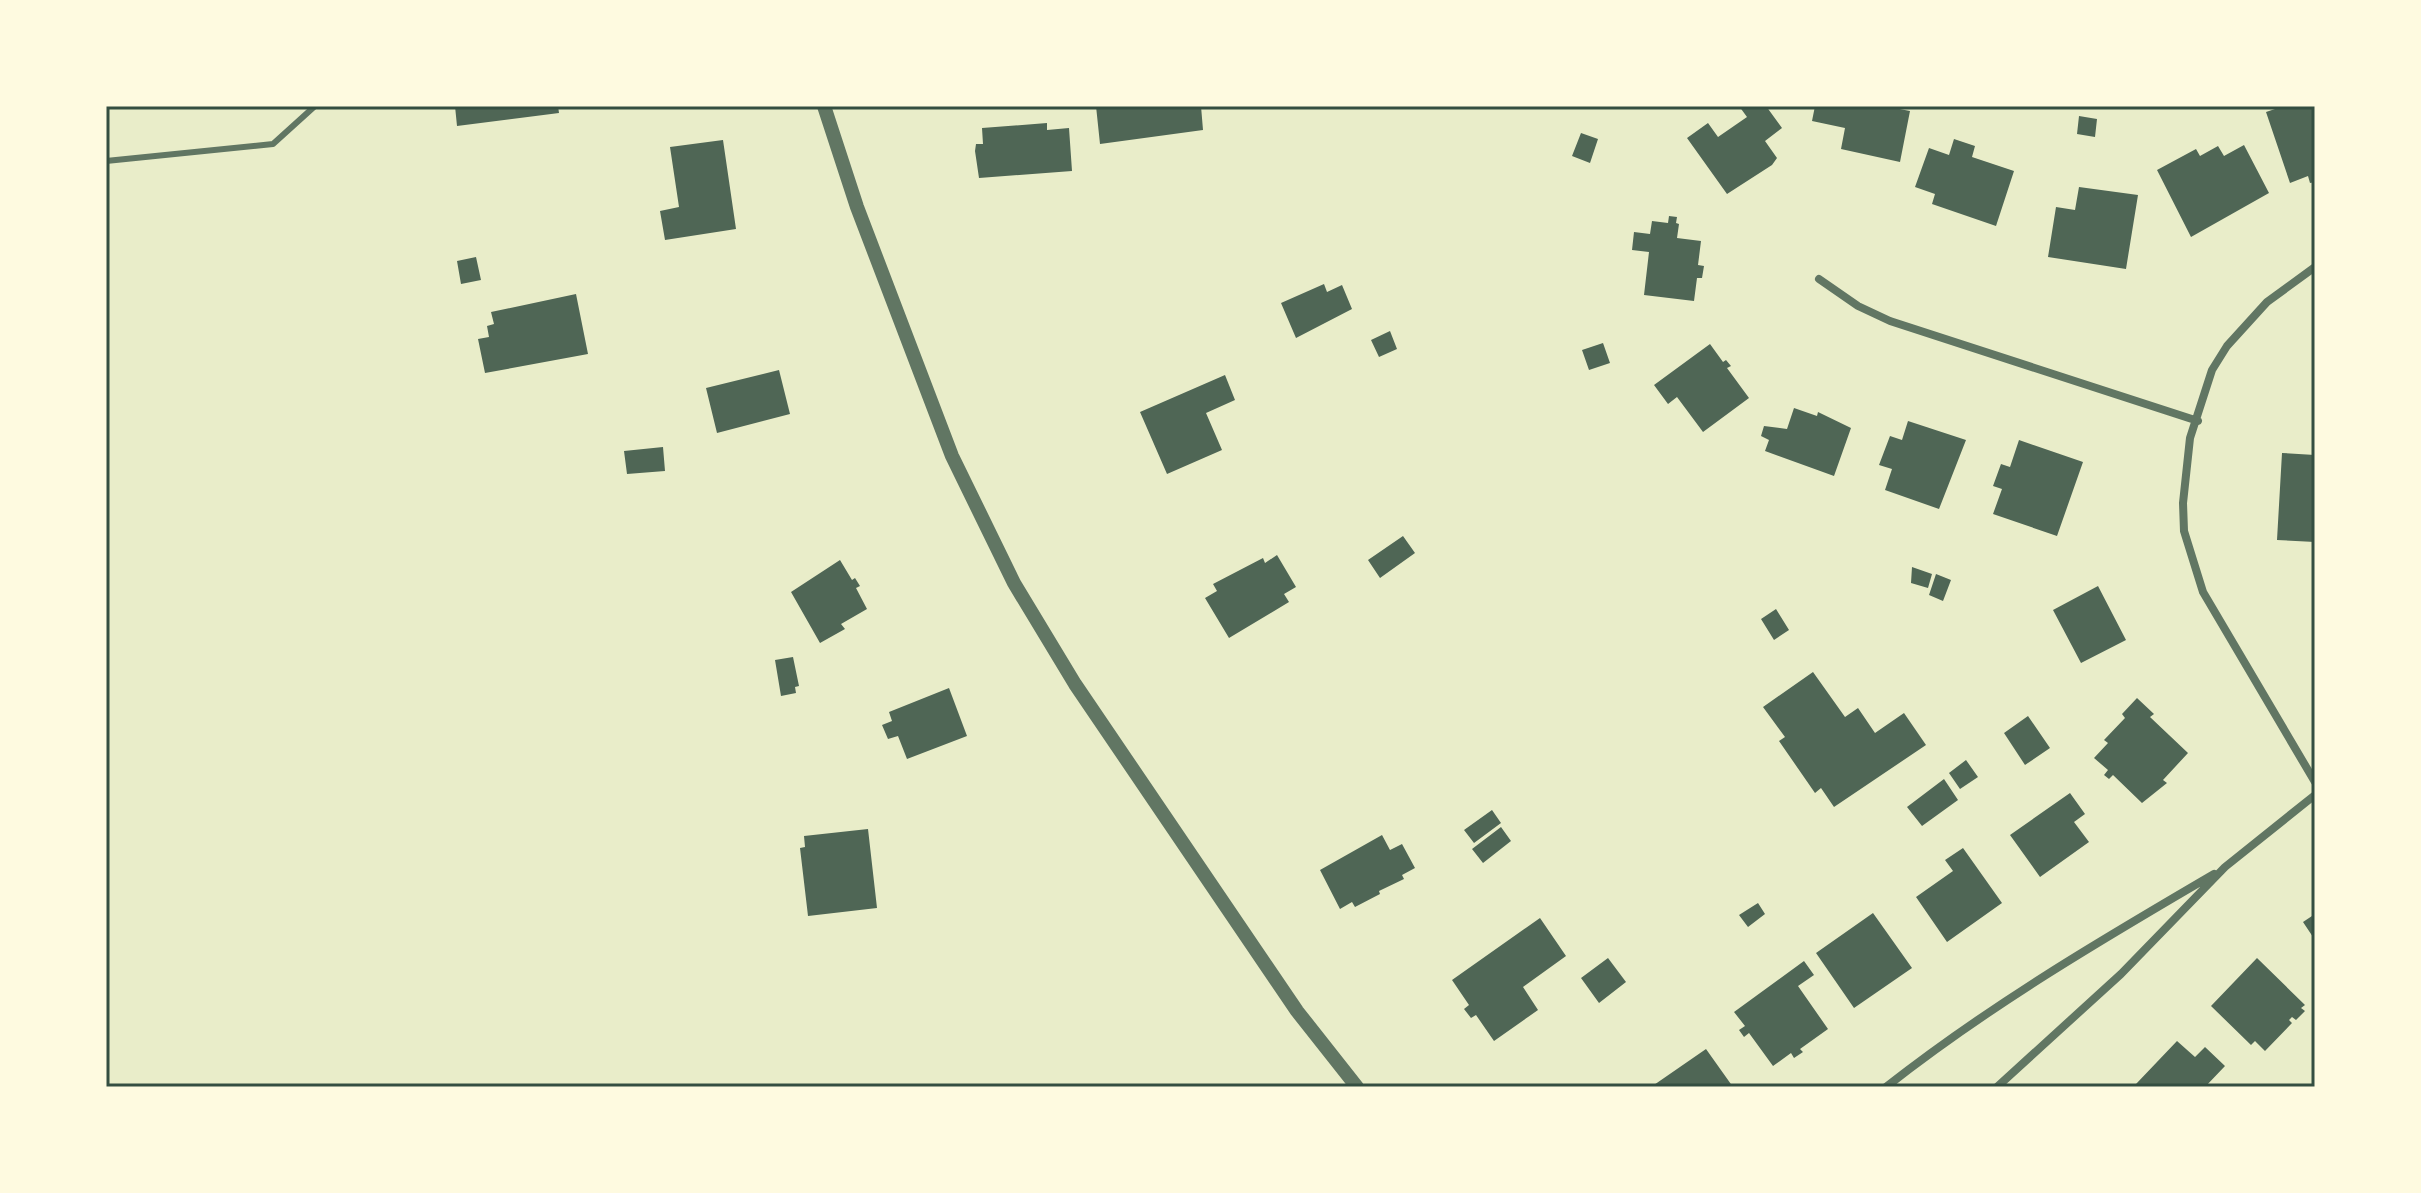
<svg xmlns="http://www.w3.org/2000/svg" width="2421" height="1193" font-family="'DejaVu Sans',sans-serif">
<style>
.building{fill:#4f6655}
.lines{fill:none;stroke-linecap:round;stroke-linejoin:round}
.service{stroke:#617663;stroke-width:6}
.minor{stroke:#617663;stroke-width:8}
.tertiary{stroke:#617663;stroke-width:14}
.neatline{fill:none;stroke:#344e41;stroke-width:3}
</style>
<rect width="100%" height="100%" fill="#e9edc9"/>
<path class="building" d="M455,106H558L559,113L457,126Z
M1096,106H1201L1203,130L1100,144Z
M1739,106H1766L1782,128L1765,141L1777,158L1772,165L1727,194L1687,138L1708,123L1718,137L1747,117Z
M1815,106H1884L1910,111L1900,162L1841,149L1845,128L1812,121Z
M2284,106H2315V182L2310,183L2308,176L2290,183L2266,112Z
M2079,116L2097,119L2095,137L2077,134Z
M1047,123V130L1069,128L1072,171L979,178L975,151L976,144H983L982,128Z
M1581,133L1598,139L1590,163L1572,156Z
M1954,139L1975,146L1972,157L2014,171L1996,226L1932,204L1935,194L1915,187L1929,148L1949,155Z
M723,140L736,229L665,240L660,211L679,207L670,147Z
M2244,145L2269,193L2191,237L2157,170L2196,149L2200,156L2218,146L2224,156Z
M2079,187L2138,195L2126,269L2048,257L2056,207L2075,210Z
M1669,216L1677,217L1676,223L1679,224L1677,238L1701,241L1698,265L1704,266L1702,278H1697L1694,301L1644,295L1649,252L1632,250L1634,232L1650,234L1652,221L1668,223Z
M476,257L481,280L461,284L457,261Z
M1324,284L1327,292L1342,285L1352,309L1296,338L1281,303Z
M576,294L588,354L485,373L478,339L489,337L487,326L494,324L491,312Z
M1390,331L1397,349L1379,357L1371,340Z
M1603,343L1610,363L1589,370L1582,350Z
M1710,344L1723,362L1726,360L1731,366L1727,368L1749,398L1703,432L1677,397L1668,404L1654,385Z
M779,370L790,414L717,433L706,388Z
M1225,375L1235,400L1206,413L1222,450L1167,474L1140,412Z
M1794,408L1817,416L1818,412L1851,428L1834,476L1765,451L1769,440L1761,436L1764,426L1787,429Z
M1908,421L1966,440L1939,509L1885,490L1892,469L1879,465L1890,436L1902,440Z
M2019,440L2083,462L2057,536L1993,514L2002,489L1993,486L2001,464L2010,467Z
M663,447L665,471L627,474L624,451Z
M2282,453L2315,455V542L2277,540Z
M1403,536L1415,553L1380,578L1368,560Z
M1277,555L1296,587L1284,594L1289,602L1229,638L1205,598L1217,591L1213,584L1263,558L1265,563Z
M840,560L852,580L855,578L860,586L856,588L867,609L841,624L845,629L820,643L791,592Z
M1912,567L1932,574L1928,588L1911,583Z
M1936,574L1951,580L1943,601L1929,595Z
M2098,586L2126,640L2081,663L2053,610Z
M1776,609L1789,630L1774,640L1761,619Z
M793,657L799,686L795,687L796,693L781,696L775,660Z
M1813,672L1845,717L1858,708L1875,733L1904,713L1926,745L1834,807L1821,788L1815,793L1779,741L1785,737L1763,707Z
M949,688L967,736L907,759L898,736L888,739L882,725L892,721L889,712Z
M2137,698L2154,714L2150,717L2188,753L2163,780L2167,783L2142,803L2113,775L2109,779L2104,775L2108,770L2094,758L2108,743L2104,740L2125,718L2122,714Z
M2028,716L2050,748L2025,765L2004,733Z
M1966,760L1978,777L1960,789L1949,773Z
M1944,779L1958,800L1922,826L1907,807Z
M2070,793L2085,814L2074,822L2089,842L2040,877L2010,835Z
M1492,810L1501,823L1474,843L1464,830Z
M1501,827L1511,841L1483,863L1472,849Z
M868,829L877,908L808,916L800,848L805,847L804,836Z
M1382,835L1390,850L1402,844L1415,868L1402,875L1404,879L1379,891L1380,894L1355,907L1352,902L1340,909L1320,870Z
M1963,848L2002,903L1947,942L1916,897L1953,871L1945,860Z
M1758,903L1765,914L1748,927L1739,915Z
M1873,913L1912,968L1854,1008L1816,953Z
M2315,914V940L2303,922Z
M1540,918L1566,956L1523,987L1538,1010L1494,1041L1476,1015L1471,1018L1464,1009L1469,1005L1452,980Z
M1608,958L1626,982L1599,1003L1581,978Z
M2257,958L2305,1005L2301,1008L2305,1011L2296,1020L2292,1017L2289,1020L2292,1023L2265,1051L2255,1041L2251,1045L2211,1006Z
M1804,961L1814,975L1798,986L1828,1029L1800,1049L1803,1052L1794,1058L1791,1053L1773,1066L1749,1033L1744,1037L1739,1030L1745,1026L1734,1012Z
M2177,1041L2195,1057L2205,1047L2225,1066L2205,1087H2139L2136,1084Z
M1706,1049L1733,1087H1651Z"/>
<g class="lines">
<path class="service" d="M106,161L273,144L315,106"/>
<path class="minor" d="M2315,267L2267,302L2227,346L2212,370L2190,438L2183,503L2184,531L2203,592L2315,782
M1819,279L1858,306L1890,321L2198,421
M1886,1087C1989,1006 2101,940 2214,874
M1997,1087L2121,974L2225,867L2315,795"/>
<path class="tertiary" d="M824,106L857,207L952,456L1014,583L1075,684L1297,1011L1357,1087"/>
</g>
<rect width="2421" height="1193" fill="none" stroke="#fefae0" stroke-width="216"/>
<rect x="108" y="108" width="2205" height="977" class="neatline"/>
</svg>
